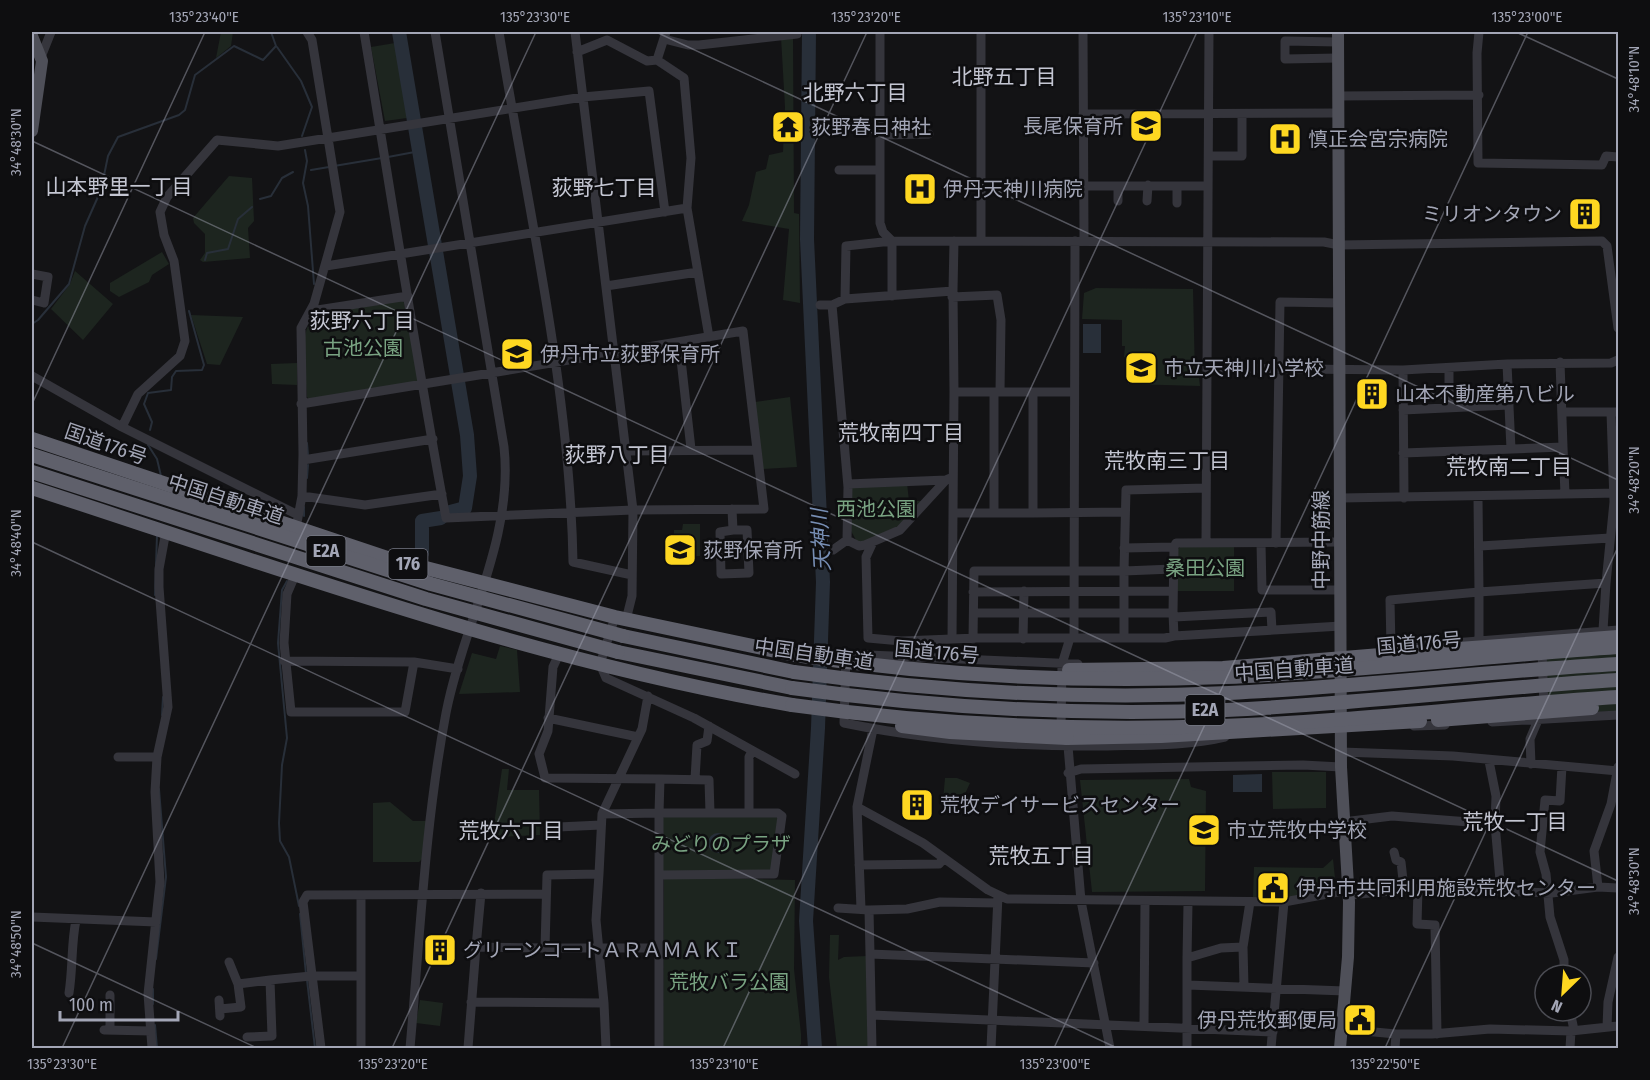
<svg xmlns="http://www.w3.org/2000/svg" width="1650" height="1080" font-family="'Fira Sans Condensed','Noto Sans JP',sans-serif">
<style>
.green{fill:#1d251f}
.water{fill:#282f39}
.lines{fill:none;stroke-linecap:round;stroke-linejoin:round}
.stream{stroke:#282f39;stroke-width:2}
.river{stroke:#282f39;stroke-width:14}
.minor{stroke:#35353c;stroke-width:9}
.major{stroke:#4f5059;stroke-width:12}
.highway{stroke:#5f606b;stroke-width:14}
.highway-bridge{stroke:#5f606b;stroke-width:14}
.ticks{fill:none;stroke:#a3a6b6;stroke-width:1.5;stroke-opacity:0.45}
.labels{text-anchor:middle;stroke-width:5;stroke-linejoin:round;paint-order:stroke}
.shield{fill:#0e0e10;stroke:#767884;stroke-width:1.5}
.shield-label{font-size:18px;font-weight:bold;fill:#a3a6b6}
.poi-label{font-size:20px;fill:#a3a6b6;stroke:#0e0e10;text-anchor:start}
.park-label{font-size:20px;fill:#79a382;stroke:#0e0e10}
.street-label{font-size:20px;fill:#a3a6b6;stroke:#0e0e10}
.neighbourhood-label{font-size:21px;fill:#c4c6d2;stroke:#0e0e10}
.water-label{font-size:21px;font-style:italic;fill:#778eb4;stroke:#0e0e10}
.neatline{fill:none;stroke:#a3a6b6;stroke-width:2}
.ticks-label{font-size:15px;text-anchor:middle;fill:#a3a6b6}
</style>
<rect width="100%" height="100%" fill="#131315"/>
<path class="green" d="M221,32H233L231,46L216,58Z
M790,36L793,39L794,213L799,214L800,303L783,300L789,229L742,221L749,205L756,172L766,169L769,155L783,152L785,107L781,37Z
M395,43L407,118L385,121L371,47Z
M229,176L252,178L254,221L248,228L250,258L203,262L200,260L205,253V234L194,223L193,218Z
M162,252L169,264L152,275L149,282L119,297L110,291V283Z
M75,271L113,304L83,340L51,309L70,284Z
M1096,288L1193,289L1195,377H1199L1200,386L1128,384V358L1124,357L1125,346H1122V320L1082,319L1084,293Z
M403,298L419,382L310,400L307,397C306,371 296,332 317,312Z
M191,315L243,317L220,365L207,364Z
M297,363V385L272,384L271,364Z
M790,397L797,467L763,469L755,402Z
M907,483L909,501H923L899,527L862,543L857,542L850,529V485Z
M683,524H700V556L681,557V547H665V539H674V530H682Z
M1181,546H1234V591H1177L1178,549Z
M1618,642V711L1547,715L1544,645Z
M500,646L517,650L520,692L459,694L472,653L496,659Z
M502,769H509L507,790H539L540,835L497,837L498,828L494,824Z
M1272,772H1326V808L1273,809Z
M945,778H957L970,783L957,811H942Z
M1189,779L1191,787L1206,791L1205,891L1092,892L1080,780Z
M390,802L413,821H426L422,859L419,862H373V803Z
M665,816H776L779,820L772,871H662V819Z
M1333,859L1336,888L1286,898L1253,897L1254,867L1323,868Z
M666,877L795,880L794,969L801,1034V1044L798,1048H663L664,879Z
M830,935H839L838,960L844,957L867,956L869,1048H837L829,977Z
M420,1000L443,1003L440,1026L416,1023Z"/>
<path class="water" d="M1083,324H1101V353H1083Z
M1262,774V792H1233V775Z
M708 843a10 10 0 1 1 20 0a10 10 0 1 1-20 0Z"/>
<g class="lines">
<path class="stream" d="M277,47L301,81L312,107L302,136
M305,150L307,161L303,183L308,206L314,284
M388,157L420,151
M334,166L382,158
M311,170L329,167
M260,199L271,196L282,178L293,172
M205,260L207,253L228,249L238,219L252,207
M32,324L38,320L69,284L85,226L101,190L108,156L118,137L179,115L185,110L195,75L234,46L263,60L276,46L271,32
M150,430L152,422L144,404L148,393L171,390L172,377L176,371L202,370L204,365L189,311
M307,443L308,455
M148,445L157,459L161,476
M307,478L308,465
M304,516V507
M287,581L282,590L278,643L287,738L282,765L279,823L280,841L289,857L299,906
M155,595L157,535
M162,715L163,697
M300,914L306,974
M156,959L166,877L159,789
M307,980L315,1048
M153,989V1004
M155,1025L157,1048"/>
<path class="river" d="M399,32L467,435L470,476L465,508L450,512
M809,32L807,239L823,582L818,728L806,921L815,1048
M422,553V521L441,518"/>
<path class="minor" d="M499,32C527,204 570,388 573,562L632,575
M575,32L633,510L632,596L626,620
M880,32V223L883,232L892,241L1324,242L1339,245L1602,241L1607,246L1618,328
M981,32V241
M1083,32L1084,240
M1479,32L1477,53L1478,163L1602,165L1606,156L1618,157
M664,39L688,45H699L797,34V32
M1338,42L1285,41V59L1338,58
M577,52L607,40L647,61L657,60L666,32
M41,57L51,32
M657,60L684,78L691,158L687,208
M1338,96L1479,95
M1083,114L1339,113
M880,135L929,134
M1209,156H1242V115
M839,170H880
M1084,186H1207
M1118,201V186
M1147,201L1148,185
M1177,203V186
M326,266L687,208L709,337
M32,274L48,277L44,303L32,300
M606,286L698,272
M953,291L954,241
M952,297L997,295L1001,320L1000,392
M845,299L953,291L954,392H1033
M820,305H832L845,299L846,246L892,241V296
M832,305L848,487L847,540L859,546L865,545L900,530L946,480L953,477
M311,311L408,296
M679,342L691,449
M1560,362L1563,447
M1207,368L1403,370L1404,498
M1449,368V408
M1403,370L1507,364
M32,376L122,427L298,515
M954,392L953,513H1033V392H1074
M301,404C448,380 596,356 743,331L764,509L633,510L446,518C416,357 391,194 364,32
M1403,410L1509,405
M1562,412H1618
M122,427L138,394L180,356L185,341L174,261L164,235L160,212L167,197L217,140L278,146L583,97L649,91L665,212
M1511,449L1507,364L1611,363L1618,360
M626,451L757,450
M1403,453L1563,447L1565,494
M303,460L433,439
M848,484L946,480
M302,496L365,505L442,494
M1341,498L1618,493
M1478,498L1479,592L1606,583L1603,630
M732,509L733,530H747L749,573L721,574L720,532L733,530
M994,512V392
M1033,513L1125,512
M296,528L302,496L303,454L301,328L314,304L340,212L312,40L307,32
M1206,542L1209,32
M1261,543L1262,590H1341
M1276,543L1280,302L1340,303
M872,544L866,557L868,638L901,641L977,638H1165L1174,636L1173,613H974
M1480,546L1610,538
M1124,548L1174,547
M833,550L847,540
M296,573L287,594L284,643L291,712H405L414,662L458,669
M1606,583L1614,502L1611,412
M973,592L1173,591
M1173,613L1174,547L1176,543L1340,542
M615,617L600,664L606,678L694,718L795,774
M1174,617L1271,612L1272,630
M1174,636L1341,626
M1074,638L1075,241
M1124,638V571L1173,569
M952,639L953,513
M973,639L974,571H1124L1126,490L1206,488
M1023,639L1024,591
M1415,646L1618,630
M1391,648L1390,600L1479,592V640
M1542,650L1544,708
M559,654L553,667L548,731L539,754L545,778L660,779L659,813H778L782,816L774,874L659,875
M284,661L414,662
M1078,664L846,654L844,723C931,741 1018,747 1107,746C1147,745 1187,746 1225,737
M648,696L642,729L602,814L599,874L547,875L545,948H659
M548,718L638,737
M1492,722L1618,715
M1414,726L1445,725
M1061,730L1062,664L1070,638
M1068,746L1081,901L1110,1048
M1342,752L1453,756L1618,771
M118,757H157L155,792L160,882L148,994L152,1048
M157,757L168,707L159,587V569L166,531
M1531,764L1530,739L1538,720
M1562,766L1560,801L1545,800L1540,852L1546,874L1550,917L1564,960V975
M1068,773L1081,769L1303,765L1341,767
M660,779L709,780L710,813
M695,779L697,745L707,741L709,726
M857,807L923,843L988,890L1007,899L1284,902L1349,890
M749,813V757L752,751
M602,814L659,813V1048
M1343,822L1392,816L1495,824L1496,796L1489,761
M1495,824L1501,892
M558,827L601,825
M1394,852L1396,860L1401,862L1404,889
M859,865L939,864L944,858
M1598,887L1594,851L1611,804L1618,767
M1418,889L1417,924L1435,925L1437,1034
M481,893L476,947L545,948
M1349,895L1424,888L1552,893L1598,887L1618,888
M1188,903L1187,958L1221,948L1243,947
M838,908L869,910L870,954L1094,963
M861,909L857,807L873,729
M869,910L907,909L940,902L997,903
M32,917L156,922
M870,954L872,1048
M238,984L270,980
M1188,985L1345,991
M1244,987L1243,947L1250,902
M69,993C73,968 71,944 76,920
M110,995V1030
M219,1000L220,1016
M471,1002L604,1003L596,920L599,874
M604,1003L606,1048
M220,1009L241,1007L238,984L229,962
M1570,1011L1574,1030
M872,1015L1273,1032
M1144,1025L1145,901
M1607,1027L1608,1002L1618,957
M1342,1029L1396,1034H1432L1490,1029L1571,1031L1618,1026
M104,1030L151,1031
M247,1037L272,1036L270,980L311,976H361
M321,1048L303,902L307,895L546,894
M361,1048V895
M410,1048C420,937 425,823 446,713C463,625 514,538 504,447L435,32
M468,1048L476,947
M991,1048L998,896
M1187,1048V958
M1271,1048L1284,902
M1395,1048L1396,1034
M1570,1048L1571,1031"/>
<path class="major" d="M1338,32L1341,767L1349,902L1348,957L1340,1048
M32,36L42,61L32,131"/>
<path class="highway" d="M32,439L387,558L615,617L795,655
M32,488C281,569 533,661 792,705
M623,636L794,672
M618,652L792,688
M1069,670L1223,668L1405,653
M1067,738L1161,736L1420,721"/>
<path class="highway-bridge" d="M32,455L431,584L623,636
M32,472L426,599L618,652
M1405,653L1618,637
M795,655C938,676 1080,683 1225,677C1356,672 1487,656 1618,647
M794,672C939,692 1083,700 1229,693C1359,687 1488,671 1618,664
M792,688C936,708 1080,716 1226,710C1357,704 1487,688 1618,680
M792,705C935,725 1078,731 1221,726C1354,722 1486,705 1618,697
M1438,720L1592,708
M902,726L950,732L1067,738"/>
</g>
<path class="ticks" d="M656,32L1618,480M1516,32L1618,79M32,141L1618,881M32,404L205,32M32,542L1117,1048M32,943L257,1048M62,1048L536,32M392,1048L867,32M723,1048L1197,32M1054,1048L1528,32M1385,1048L1618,547"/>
<defs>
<symbol id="school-square" viewBox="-11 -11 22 22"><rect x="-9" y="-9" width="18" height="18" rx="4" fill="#fed721" stroke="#0e0e10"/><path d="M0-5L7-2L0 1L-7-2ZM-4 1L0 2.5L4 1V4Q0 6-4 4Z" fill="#111"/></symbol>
<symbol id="temple-square" viewBox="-11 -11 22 22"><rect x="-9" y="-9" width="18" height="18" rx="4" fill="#fed721" stroke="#0e0e10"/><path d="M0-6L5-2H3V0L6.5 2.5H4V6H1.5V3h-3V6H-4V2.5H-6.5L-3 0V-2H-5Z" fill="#111"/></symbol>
<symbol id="hospital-square" viewBox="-11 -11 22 22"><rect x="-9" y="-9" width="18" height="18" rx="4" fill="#fed721" stroke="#0e0e10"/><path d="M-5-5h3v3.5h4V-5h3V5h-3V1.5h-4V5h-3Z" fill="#111"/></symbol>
<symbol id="building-square" viewBox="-11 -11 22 22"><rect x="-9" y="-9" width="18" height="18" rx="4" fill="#fed721" stroke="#0e0e10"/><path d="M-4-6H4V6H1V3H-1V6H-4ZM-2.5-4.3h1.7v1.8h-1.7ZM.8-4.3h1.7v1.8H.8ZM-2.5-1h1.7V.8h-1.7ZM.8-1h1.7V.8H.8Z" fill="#111"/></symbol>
<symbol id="civic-square" viewBox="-11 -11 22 22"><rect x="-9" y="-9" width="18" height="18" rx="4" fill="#fed721" stroke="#0e0e10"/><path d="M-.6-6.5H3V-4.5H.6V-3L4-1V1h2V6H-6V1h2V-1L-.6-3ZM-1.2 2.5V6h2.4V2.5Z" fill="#111"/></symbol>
</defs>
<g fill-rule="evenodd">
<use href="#school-square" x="1127" y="107" width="38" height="38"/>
<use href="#temple-square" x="769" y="108" width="38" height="38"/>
<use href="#hospital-square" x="1266" y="120" width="38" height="38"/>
<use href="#hospital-square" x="901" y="170" width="38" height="38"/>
<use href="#building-square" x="1566" y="195" width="38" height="38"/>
<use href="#school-square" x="498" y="335" width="38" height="38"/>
<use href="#school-square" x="1122" y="349" width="38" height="38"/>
<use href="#building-square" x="1353" y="375" width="38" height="38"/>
<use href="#school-square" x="661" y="531" width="38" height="38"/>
<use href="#building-square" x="898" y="786" width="38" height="38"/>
<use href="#school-square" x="1185" y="811" width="38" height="38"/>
<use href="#civic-square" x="1254" y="869" width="38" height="38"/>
<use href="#building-square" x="421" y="931" width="38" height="38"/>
<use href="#civic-square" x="1341" y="1001" width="38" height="38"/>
</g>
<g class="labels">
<g class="shield">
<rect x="306.5" y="536" width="39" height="30" rx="4.5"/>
<rect x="388.5" y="549" width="39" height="30" rx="4.5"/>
<rect x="1185.5" y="695" width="39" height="30" rx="4.5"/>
</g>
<g class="shield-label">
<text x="326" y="557">E2A</text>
<text x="408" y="570">176</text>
<text x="1205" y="716">E2A</text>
</g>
<g class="poi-label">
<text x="1123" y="133" text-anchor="end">長尾保育所</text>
<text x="811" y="134">荻野春日神社</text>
<text x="1308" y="146">慎正会宮宗病院</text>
<text x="943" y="196">伊丹天神川病院</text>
<text x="1562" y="221" text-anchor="end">ミリオンタウン</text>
<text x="540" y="361">伊丹市立荻野保育所</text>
<text x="1164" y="375">市立天神川小学校</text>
<text x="1395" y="401">山本不動産第八ビル</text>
<text x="703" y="557">荻野保育所</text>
<text x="940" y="812">荒牧デイサービスセンター</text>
<text x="1227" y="837">市立荒牧中学校</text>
<text x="1296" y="895">伊丹市共同利用施設荒牧センター</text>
<text x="463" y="957">グリーンコートＡＲＡＭＡＫＩ</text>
<text x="1337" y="1027" text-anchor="end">伊丹荒牧郵便局</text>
</g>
<g class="park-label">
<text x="363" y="355">古池公園</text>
<text x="876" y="516">西池公園</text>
<text x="1205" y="575">桑田公園</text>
<text x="721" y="851">みどりのプラザ</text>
<text x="729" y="989">荒牧バラ公園</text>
</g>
<g class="street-label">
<text transform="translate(106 444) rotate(19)" y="7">国道176号</text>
<text transform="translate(226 499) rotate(18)" y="7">中国自動車道</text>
<text transform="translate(1321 540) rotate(-90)" y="7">中野中筋線</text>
<text transform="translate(1419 643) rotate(-5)" y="7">国道176号</text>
<text transform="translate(937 652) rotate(5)" y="7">国道176号</text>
<text transform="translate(814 654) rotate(8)" y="7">中国自動車道</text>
<text transform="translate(1294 669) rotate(-4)" y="7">中国自動車道</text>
</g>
<g class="neighbourhood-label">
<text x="1004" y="84">北野五丁目</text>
<text x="855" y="100">北野六丁目</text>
<text x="119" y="194">山本野里一丁目</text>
<text x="604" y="195">荻野七丁目</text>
<text x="362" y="328">荻野六丁目</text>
<text x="901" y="440">荒牧南四丁目</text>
<text x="617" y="462">荻野八丁目</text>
<text x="1167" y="468">荒牧南三丁目</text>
<text x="1509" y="474">荒牧南二丁目</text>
<text x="1515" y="829">荒牧一丁目</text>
<text x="511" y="838">荒牧六丁目</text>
<text x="1041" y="863">荒牧五丁目</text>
</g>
<g class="water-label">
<text transform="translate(821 540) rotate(-93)" y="7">天神川</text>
</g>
</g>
<rect width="1650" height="1080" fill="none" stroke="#0e0e10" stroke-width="66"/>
<g transform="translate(1563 993) rotate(205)"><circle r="28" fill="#0e0e10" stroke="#4a4b52" stroke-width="1.5"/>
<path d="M0-4.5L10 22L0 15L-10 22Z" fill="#fed721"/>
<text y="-9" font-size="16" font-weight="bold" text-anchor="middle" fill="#a3a6b6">N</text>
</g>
<path d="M60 1011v9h118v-9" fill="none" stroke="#a3a6b6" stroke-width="3"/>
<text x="69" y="1011" font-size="18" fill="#a3a6b6" stroke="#0e0e10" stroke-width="4.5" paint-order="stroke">100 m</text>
<rect x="33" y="33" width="1584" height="1014" class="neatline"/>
<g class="ticks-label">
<text x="204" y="22">135°23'40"E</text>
<text x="535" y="22">135°23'30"E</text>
<text x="866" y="22">135°23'20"E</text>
<text x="1197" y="22">135°23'10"E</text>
<text x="1527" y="22">135°23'00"E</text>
<text transform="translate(1634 79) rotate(-90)" y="5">34°48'10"N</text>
<text transform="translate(16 142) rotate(-90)" y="5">34°48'30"N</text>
<text transform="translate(1634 480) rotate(-90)" y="5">34°48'20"N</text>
<text transform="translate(16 543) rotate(-90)" y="5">34°48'40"N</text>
<text transform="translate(1634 881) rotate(-90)" y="5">34°48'30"N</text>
<text transform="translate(16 944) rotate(-90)" y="5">34°48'50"N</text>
<text x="62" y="1069">135°23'30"E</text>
<text x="393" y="1069">135°23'20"E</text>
<text x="724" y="1069">135°23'10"E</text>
<text x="1055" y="1069">135°23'00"E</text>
<text x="1385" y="1069">135°22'50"E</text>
</g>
</svg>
